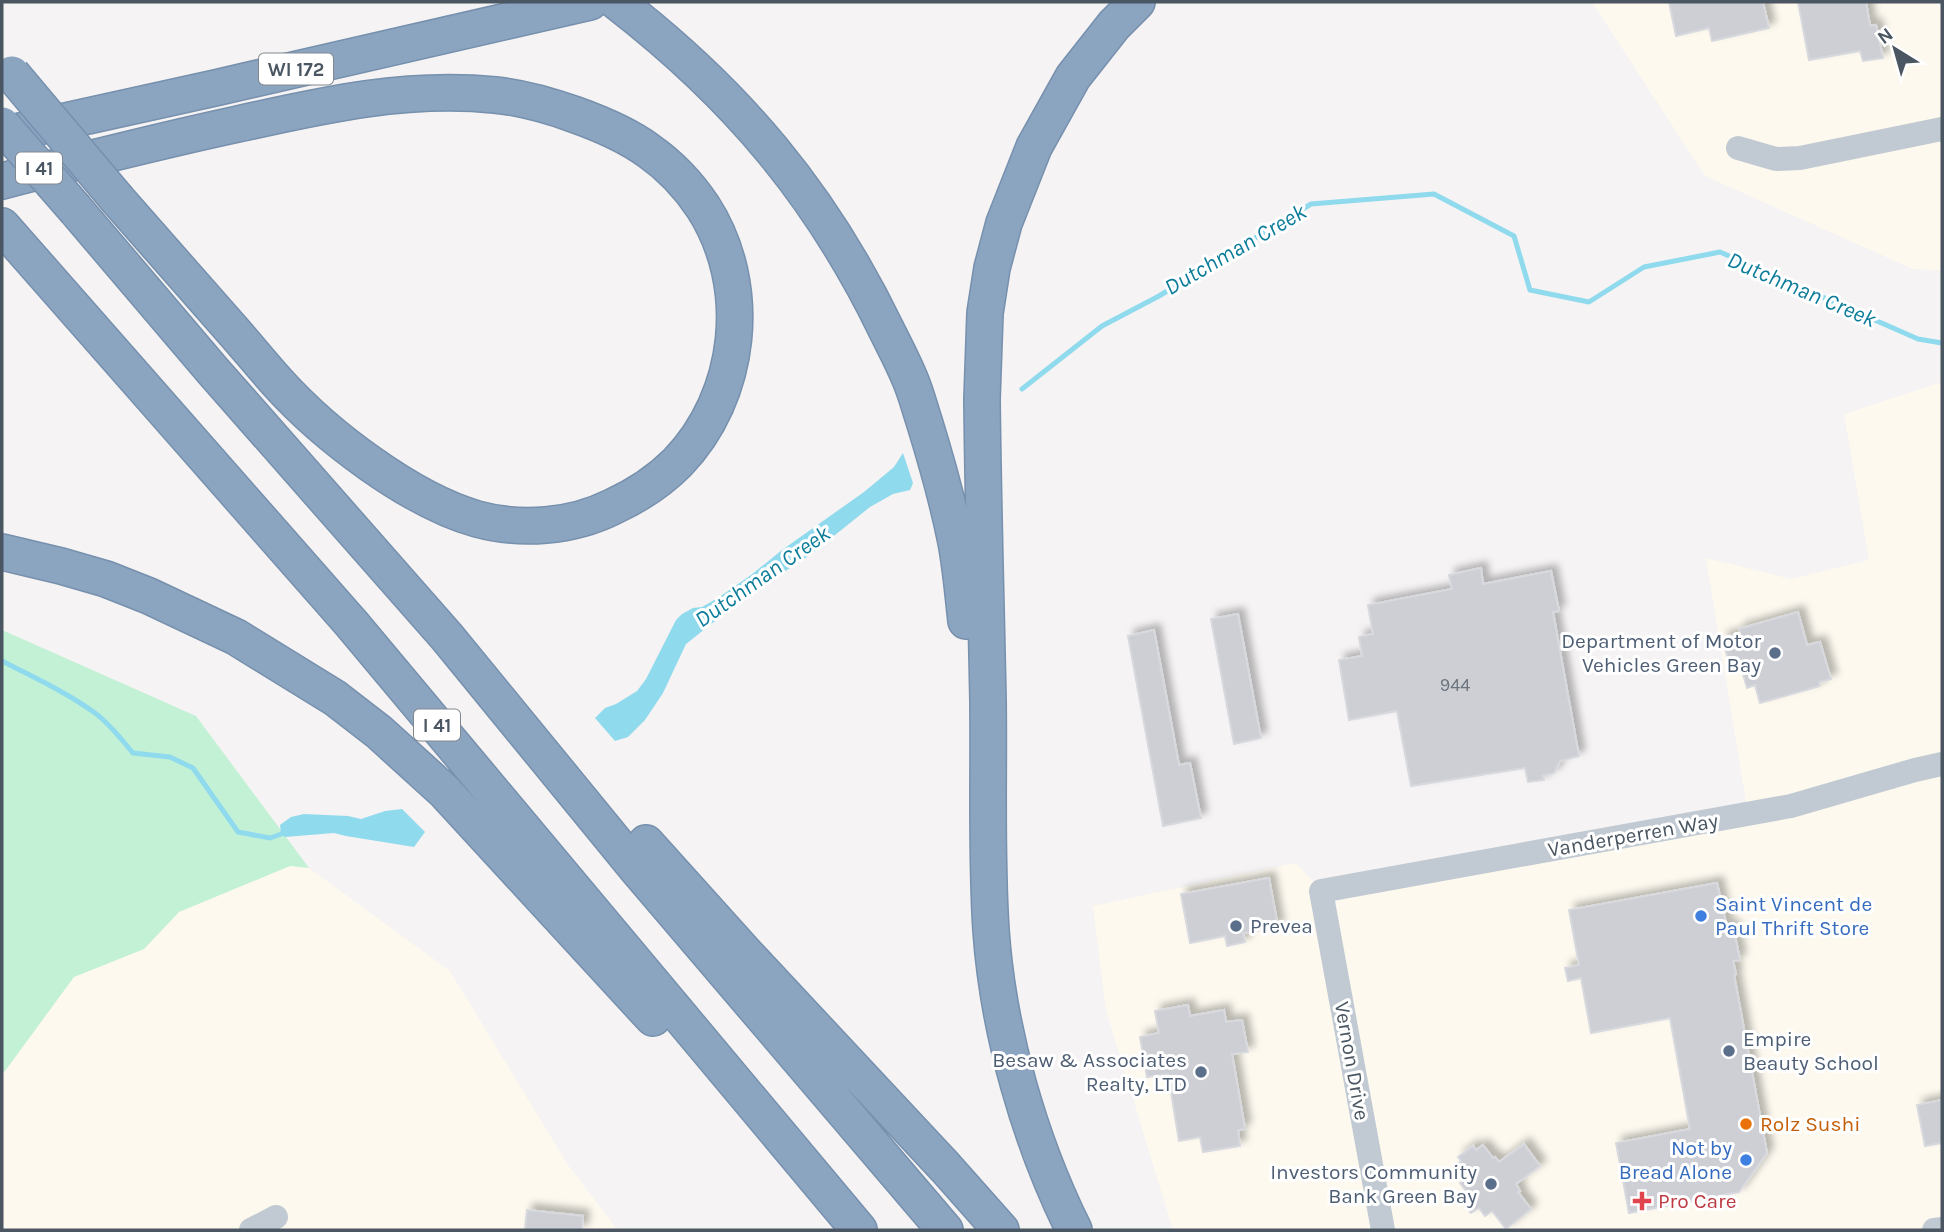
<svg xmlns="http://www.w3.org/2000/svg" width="1944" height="1232" font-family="Karla,sans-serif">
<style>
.commercial{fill:#fdf9ef}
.green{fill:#c3f1d5}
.water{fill:#90daee}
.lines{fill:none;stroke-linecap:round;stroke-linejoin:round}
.stream{stroke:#90daee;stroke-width:5}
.building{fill:#cdcfd5;stroke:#d7d9de;stroke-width:2;filter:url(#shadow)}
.highway-casing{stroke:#7690ad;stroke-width:38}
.minor{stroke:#c1cad2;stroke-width:24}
.highway{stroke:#8ba5c1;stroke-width:35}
.highway-bridge-casing{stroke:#7690ad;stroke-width:38;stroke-linecap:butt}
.highway-bridge{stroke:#8ba5c1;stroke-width:35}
.service-dot{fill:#5c6f8a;stroke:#fff;stroke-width:2.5}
.shop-dot{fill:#3f7fe0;stroke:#fff;stroke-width:2.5}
.food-dot{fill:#e8710a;stroke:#fff;stroke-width:2.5}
.health-dot{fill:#e0444e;stroke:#fff;stroke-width:2.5}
.labels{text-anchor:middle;stroke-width:6;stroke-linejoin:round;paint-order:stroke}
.number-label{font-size:18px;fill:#6b747e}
.shield{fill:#fff;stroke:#808990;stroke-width:2}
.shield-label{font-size:19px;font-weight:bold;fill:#4a5661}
.service-label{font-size:21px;fill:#4e5e75;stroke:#fff;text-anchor:end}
.street-label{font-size:21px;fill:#4a5661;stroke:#fff}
.shop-label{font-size:21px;fill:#366cbe;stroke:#fff;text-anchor:start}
.food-label{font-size:21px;fill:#c56008;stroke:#fff;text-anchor:start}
.health-label{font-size:21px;fill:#be3a42;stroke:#fff;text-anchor:start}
.water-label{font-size:23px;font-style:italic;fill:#0c7c9b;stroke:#fff}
</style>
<defs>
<filter id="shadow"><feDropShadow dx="6" dy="-6" stdDeviation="3.5" flood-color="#0004"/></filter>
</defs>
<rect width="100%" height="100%" fill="#f5f3f3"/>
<path class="commercial" d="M1592,2H1942V271L1913,269L1705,176Z
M1942,382V1230H1173L1106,1010L1093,906L1296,863L1322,891L1748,814L1706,558L1791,579L1869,560L1844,414Z
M290,866L309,868L450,971L568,1165L618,1230H2V1072L5,1071L74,977L144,949L179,912Z"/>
<path class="green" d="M2,630L196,716L309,868L290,866L179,912L144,949L74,977L5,1071L2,1072Z"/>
<path class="water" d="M903,453L913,483L910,490L893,494L870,507L810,555L744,598L686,644L663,693L645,720L628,737L615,741L595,718L605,708L616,704L637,691L646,679L676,620L682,614L693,608L702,607L718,598L751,575L782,550L864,492L894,467Z
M402,809L425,832L414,847L346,836L334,833L285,837L281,834L280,825L291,817L304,814L348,816L361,819L385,811Z"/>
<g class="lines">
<path class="stream" d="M1022,389L1102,326L1159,296L1311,204L1434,194L1514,236L1530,290L1589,302L1644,267L1720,252L1918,339L1942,343
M2,661C33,677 66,692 95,713C110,724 121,739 133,753L170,757L193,768L238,832L270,838L287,832"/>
</g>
<path class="building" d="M1669,2H1763L1769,28L1712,41L1709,28L1676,36Z
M1798,2H1866L1870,26L1876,25L1883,58L1863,61L1860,51L1809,60Z
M1481,568L1483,584L1551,571L1559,611L1553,612L1579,756L1560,761L1554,773L1543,776L1544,780L1528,782L1525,768L1411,786L1397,711L1349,720L1339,660L1362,656L1359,637L1373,634L1368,605L1452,589L1449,575Z
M1798,612L1807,645L1820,642L1831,679L1819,682L1820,686L1760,703L1755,685L1747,688L1739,660L1729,663L1722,638L1740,633L1739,629Z
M1238,614L1261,738L1234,744L1211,619Z
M1154,630L1179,765L1190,763L1201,818L1163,826L1128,636Z
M1269,878L1278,927L1243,933L1245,942L1227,946L1225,936L1190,943L1181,894Z
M1717,883L1727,927L1733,926L1740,960L1733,961L1736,974L1734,975L1767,1153L1739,1192L1629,1213L1616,1143L1690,1129L1670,1018L1591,1033L1581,978L1568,981L1565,968L1579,965L1569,910Z
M1188,1005L1190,1016L1224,1010L1226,1022L1242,1020L1248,1052L1232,1054L1245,1129L1238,1130L1240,1146L1203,1152L1200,1137L1179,1141L1168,1074L1147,1077L1140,1037L1159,1033L1155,1011Z
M1942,1100V1143L1925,1146L1917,1105Z
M1524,1144L1540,1166L1516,1184L1520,1191L1518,1192L1531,1209L1506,1229L1492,1211L1485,1216L1479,1208L1471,1213L1462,1201L1465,1199L1461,1194L1466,1191L1460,1183L1467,1178L1457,1165L1461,1161L1458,1157L1473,1146L1476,1150L1483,1145L1493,1158L1495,1157L1499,1162Z
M527,1210L583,1216L582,1230H525Z"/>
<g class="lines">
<defs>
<path id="highway" d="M617,2C736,94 821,194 887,331C895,347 903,362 910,379C916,393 920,409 925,424C937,463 948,502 956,542C961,568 963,595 966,621
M2,135L215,88L590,2
M2,181C80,161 159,141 238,124C323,105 407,86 495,95C539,99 614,125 649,151C669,165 689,186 703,207C754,286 742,396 677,463C658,482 636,496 612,507C572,527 521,531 477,519C410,500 325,435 278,383C261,364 244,343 227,324C191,283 155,242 118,200
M76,210L213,371L447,637L637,869L945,1230
M2,226L351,623L859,1230
M2,552L61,566L106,579L149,596L236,637L335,698L379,732L444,791L653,1018
M646,843L745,953L946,1168L1001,1230
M1074,1230C1029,1139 998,1031 991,930C986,854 989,777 988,701C986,600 983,499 982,399L985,313L992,268L1004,223L1034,147L1073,77L1114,25L1137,2"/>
</defs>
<use href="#highway" class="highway-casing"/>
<path class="minor" d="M1738,148L1776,159L1800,158L1942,129
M251,1230L276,1217
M1383,1230L1321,891L1791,806L1915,770L1942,764
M1934,1230L1942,1229"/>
<use href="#highway" class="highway"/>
<defs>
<path id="highway-bridge" d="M12,74L118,200
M2,125L76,210"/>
</defs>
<use href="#highway-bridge" class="highway-bridge-casing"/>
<use href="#highway-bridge" class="highway-bridge"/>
</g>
<g class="service-dot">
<circle cx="1775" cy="653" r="7"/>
<circle cx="1236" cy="926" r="7"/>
<circle cx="1729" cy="1051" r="7"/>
<circle cx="1201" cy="1072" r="7"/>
<circle cx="1491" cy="1184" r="7"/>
</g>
<g class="shop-dot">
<circle cx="1701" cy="916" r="7"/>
<circle cx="1746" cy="1160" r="7"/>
</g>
<circle class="food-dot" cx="1746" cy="1124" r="7"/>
<path class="health-dot" d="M1638.5 1190.5h7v7h7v7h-7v7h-7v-7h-7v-7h7z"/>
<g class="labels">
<g class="number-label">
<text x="1455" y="691">944</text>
</g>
<g class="shield">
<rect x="259" y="53.5" width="74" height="31" rx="5"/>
<rect x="16" y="152.5" width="46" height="31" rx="5"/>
<rect x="414" y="709.5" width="46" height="31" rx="5"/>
</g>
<g class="shield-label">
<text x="296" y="76">WI 172</text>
<text x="39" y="175">I 41</text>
<text x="437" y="732">I 41</text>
</g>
<g class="service-label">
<text x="1761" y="648">Department of Motor<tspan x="1761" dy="24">Vehicles Green Bay</tspan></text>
<text x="1250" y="933" text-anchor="start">Prevea</text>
<text x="1743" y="1046" text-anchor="start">Empire<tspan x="1743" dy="24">Beauty School</tspan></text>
<text x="1187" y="1067">Besaw &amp; Associates<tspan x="1187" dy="24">Realty, LTD</tspan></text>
<text x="1477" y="1179">Investors Community<tspan x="1477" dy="24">Bank Green Bay</tspan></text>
</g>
<g class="street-label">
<text transform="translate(1633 835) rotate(-10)" y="7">Vanderperren Way</text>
<text transform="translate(1352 1061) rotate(80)" y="7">Vernon Drive</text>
</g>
<g class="shop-label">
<text x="1715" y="911">Saint Vincent de<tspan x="1715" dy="24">Paul Thrift Store</tspan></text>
<text x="1732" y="1155" text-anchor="end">Not by<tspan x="1732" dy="24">Bread Alone</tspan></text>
</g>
<g class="food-label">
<text x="1760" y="1131">Rolz Sushi</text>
</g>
<g class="health-label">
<text x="1658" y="1208">Pro Care</text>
</g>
<g class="water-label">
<text transform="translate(1235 249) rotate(-30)" y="8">Dutchman Creek</text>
<text transform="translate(1802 289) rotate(23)" y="8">Dutchman Creek</text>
<text transform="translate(762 576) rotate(-35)" y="8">Dutchman Creek</text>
</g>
</g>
<rect width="1944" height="1232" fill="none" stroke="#4a5661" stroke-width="7"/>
<g transform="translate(1895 49) rotate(323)" stroke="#ffffff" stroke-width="5" paint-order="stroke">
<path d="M0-5L12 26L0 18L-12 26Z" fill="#4a5661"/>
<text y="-10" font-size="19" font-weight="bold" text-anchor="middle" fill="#4a5661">N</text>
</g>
</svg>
